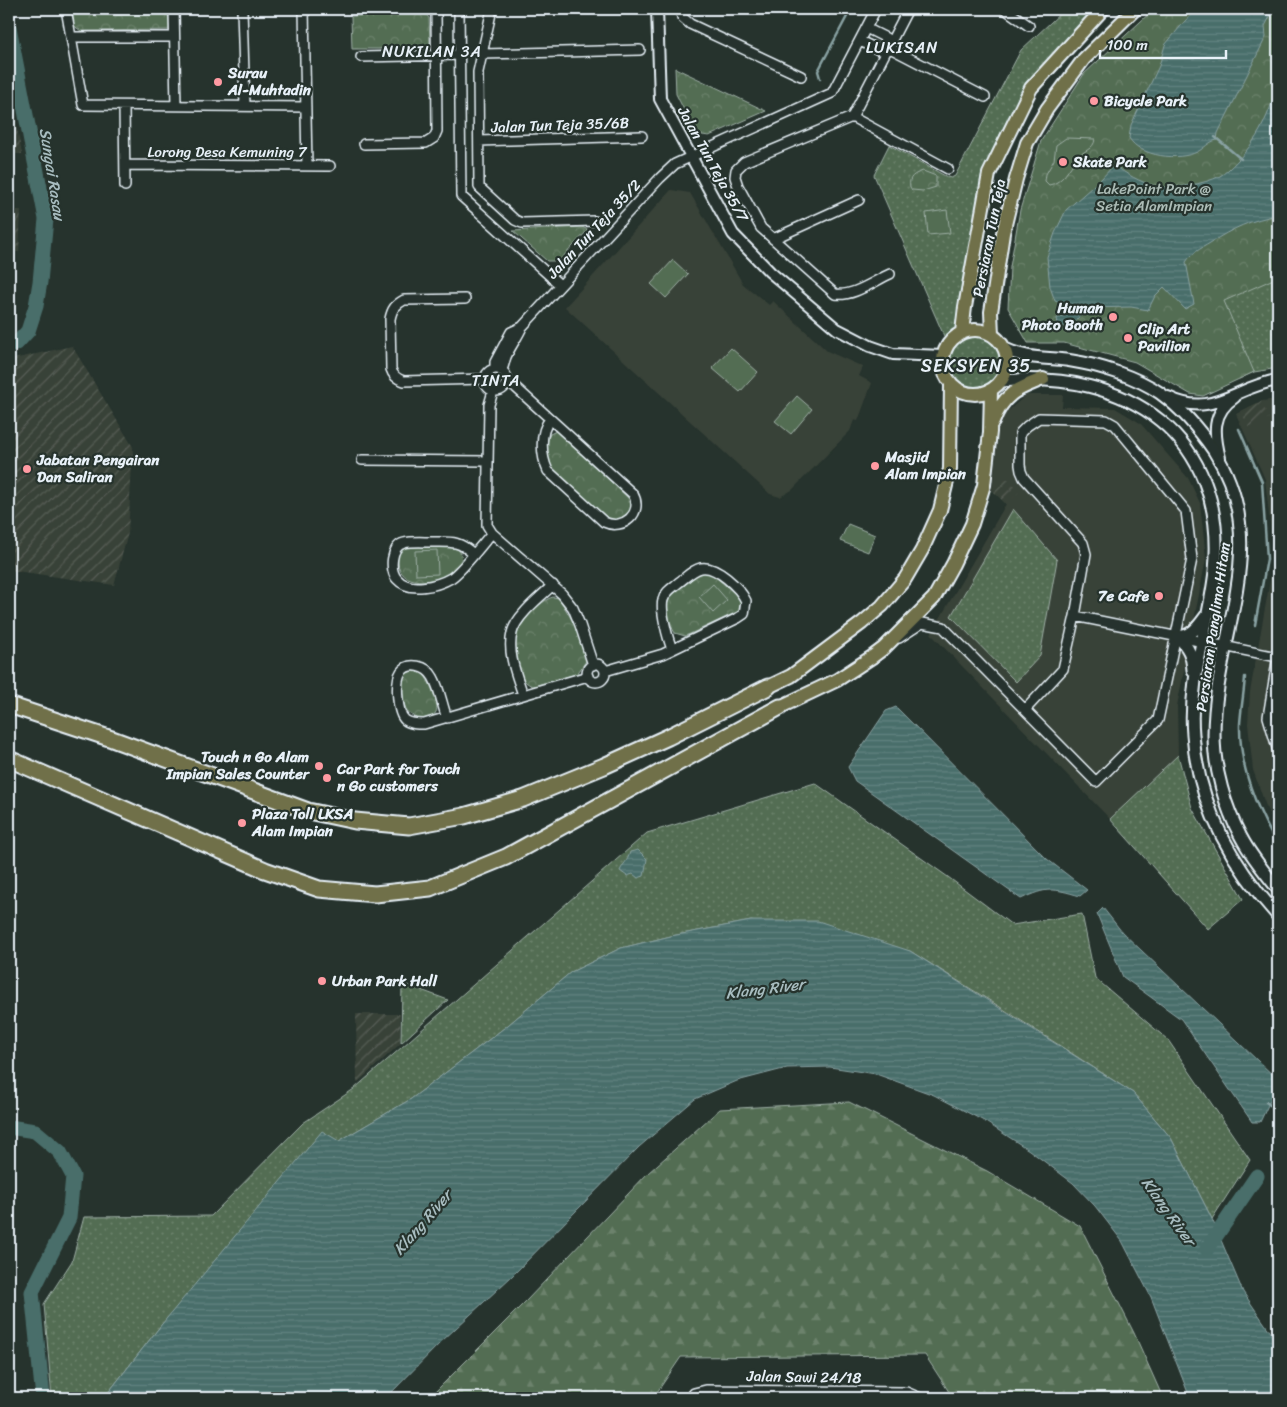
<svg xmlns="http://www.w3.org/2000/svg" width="1287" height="1407" font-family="Sriracha,sans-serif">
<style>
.built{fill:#394238}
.industrial{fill:url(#industrial-furrows)}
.grass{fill:url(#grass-dots);stroke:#9eafa6}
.forest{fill:url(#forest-firs);stroke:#9eafa6}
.park{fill:url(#park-crowns);stroke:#9eafa6}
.garden{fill:#536d53;stroke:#9eafa6}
.water{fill:url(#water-rules);stroke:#89a2a3}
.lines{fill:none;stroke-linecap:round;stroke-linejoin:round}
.stream{stroke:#89a2a3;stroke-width:2.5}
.river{stroke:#496e6b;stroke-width:15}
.minor-casing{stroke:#e8f1f8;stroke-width:12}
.tertiary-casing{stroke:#e8f1f8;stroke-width:14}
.secondary-casing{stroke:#e8f1f8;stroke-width:15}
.primary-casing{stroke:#e8f1f8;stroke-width:16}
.motorway-casing{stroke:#e8f1f8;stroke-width:19}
.minor{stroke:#26332d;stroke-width:9}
.tertiary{stroke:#26332d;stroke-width:10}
.secondary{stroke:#26332d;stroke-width:11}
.primary{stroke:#6f704a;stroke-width:12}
.motorway{stroke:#6f704a;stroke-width:15}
.poi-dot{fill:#ff9aa2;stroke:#26332d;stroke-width:2}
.labels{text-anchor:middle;stroke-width:4.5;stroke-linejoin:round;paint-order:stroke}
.poi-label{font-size:15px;font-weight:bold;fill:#e8f1f8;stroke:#26332d;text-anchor:start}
.street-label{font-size:15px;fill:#e8f1f8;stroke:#26332d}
.park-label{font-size:15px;fill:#acbcb6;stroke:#26332d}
.neighbourhood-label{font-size:16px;letter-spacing:1px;fill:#e8f1f8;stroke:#26332d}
.water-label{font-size:16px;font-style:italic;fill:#a8bdc0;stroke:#26332d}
.quarter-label{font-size:18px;letter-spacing:1px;fill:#e8f1f8;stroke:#26332d}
</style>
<defs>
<pattern id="industrial-furrows" width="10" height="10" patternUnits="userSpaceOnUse" patternTransform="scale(1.25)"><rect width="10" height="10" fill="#394238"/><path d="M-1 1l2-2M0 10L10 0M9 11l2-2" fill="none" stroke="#565e56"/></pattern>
<pattern id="grass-dots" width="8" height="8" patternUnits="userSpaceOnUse" patternTransform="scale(1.25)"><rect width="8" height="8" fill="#536d53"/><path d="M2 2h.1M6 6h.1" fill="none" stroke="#6c826c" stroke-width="1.8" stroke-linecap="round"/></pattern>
<pattern id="forest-firs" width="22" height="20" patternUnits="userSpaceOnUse" patternTransform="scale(1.25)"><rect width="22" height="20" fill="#536d53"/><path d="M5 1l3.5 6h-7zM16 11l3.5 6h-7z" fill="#6c826c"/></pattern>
<pattern id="park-crowns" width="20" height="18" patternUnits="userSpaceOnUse" patternTransform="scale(1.25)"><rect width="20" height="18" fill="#536d53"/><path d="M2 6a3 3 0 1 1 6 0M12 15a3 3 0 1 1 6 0" fill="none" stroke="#6c826c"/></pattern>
<pattern id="water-rules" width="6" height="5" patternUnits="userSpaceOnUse" patternTransform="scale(1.25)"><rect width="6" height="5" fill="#496e6b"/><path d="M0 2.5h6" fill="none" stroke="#638381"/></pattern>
</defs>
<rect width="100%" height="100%" fill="#26332d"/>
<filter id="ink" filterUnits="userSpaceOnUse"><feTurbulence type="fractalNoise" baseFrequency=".02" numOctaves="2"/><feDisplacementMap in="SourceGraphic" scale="10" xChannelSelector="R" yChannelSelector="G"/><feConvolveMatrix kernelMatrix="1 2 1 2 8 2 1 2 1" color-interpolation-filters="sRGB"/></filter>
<g filter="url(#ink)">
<path class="built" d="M671,190L690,193L743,284L769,305L773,301L827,351L863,367L859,376L872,383L858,421L854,420L850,431L792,490L780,497L770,494L565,307Z
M1026,395H1063L1062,407L1115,408L1140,423L1188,478L1200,503L1206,559L1177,706L1178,755L1192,808L1243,899L1208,929L1110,819L931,634L1006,504L992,490L999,419Z
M1278,399V833L1267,809L1253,770L1248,724L1250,692L1274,558L1265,479L1236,414L1262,401Z"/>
<path class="industrial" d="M9,88L22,154H9Z
M9,210H21L19,252H9Z
M72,346L133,447L128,533L114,585L9,570V360Z
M1261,401L1269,418L1249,428L1241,411Z
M1006,477L1020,491L1006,504L992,490Z
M356,1014H400V1044L357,1083Z"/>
<path class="grass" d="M1065,9H1094L1028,83L1003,128L981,176L957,327L944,336L874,175L889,145L947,177L951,178L955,176L1021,50Z
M1278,232V368L1254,372L1239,379L1194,326Z
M950 362a25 25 0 1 1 50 0a25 25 0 1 1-50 0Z
M1013,509L1057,560L1040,656L1016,682L951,616Z
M1178,755L1192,808L1243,899L1208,929L1110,819Z
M815,783L948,877L1012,925L1082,914L1095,978L1168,1040L1250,1160L1212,1219L1171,1138L1133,1093L1000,1007L910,951L751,921L671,936L621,948L571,972L508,1025L411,1099L339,1141L162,1324L104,1398H52L44,1304L72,1261L84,1217L211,1216L303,1123L354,1089L647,833Z
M402,983L448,1000L401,1043Z"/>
<path class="forest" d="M849,1102L987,1171L1080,1226L1134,1333L1163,1398H953L925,1355L681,1357L653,1398H429L527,1300L648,1173L720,1109Z"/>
<path class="park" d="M70,9H168L169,30L81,31L73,25Z
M1154,9H1278V277L1224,301L1254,372L1203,396L1190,394L1135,362L1064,343H1028L1008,308L1010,267L1020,210L1041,141L1084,74Z
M425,13L429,18L430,43L428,47L424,49H352L351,16Z
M675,68L766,111L709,136L696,134L676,94Z
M923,171L936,176V187L923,191L912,190L910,187C908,177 914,174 923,171Z
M582,227L588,230L559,261H547L513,231Z
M556,431L561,433L631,501V510C625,517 618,521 608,520L551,467C547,458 545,443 550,434Z
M453,546C467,553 462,566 450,573C435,583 399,587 398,562C397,554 400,551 407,547Z
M706,572L712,574L740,598L741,604L739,611L690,634L685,636L675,633C672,629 671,624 669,619C664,598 670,596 686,584C692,579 698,573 706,572Z
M553,597L559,598L575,625L586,661L577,674L533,686C530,685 526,683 524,680C518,670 513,646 516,635C519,623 541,600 553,597Z
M411,671C415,671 419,671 422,673C429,678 440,705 436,712C433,718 425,719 419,720L407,712L403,701L402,681L404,675Z"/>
<path class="garden" d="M1066,138L1095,139C1094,150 1083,150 1077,158C1069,168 1063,183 1049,185L1045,181L1046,174L1054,160L1056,145Z
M947,210L950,233L928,235L926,213Z
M673,260L688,274L666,298L651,284Z
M731,348L758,372L740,392L712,368Z
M797,396L812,409L791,434L775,421Z
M848,524L875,535L868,552L840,541Z
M437,550L438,574L416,575L415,551Z
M713,584L727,600L713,613L699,597Z"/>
<path class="water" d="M1199,9H1274L1265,26L1266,37L1218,133L1217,140C1208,142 1205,148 1197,152C1179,161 1140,157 1129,138L1131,125L1159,66L1165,45L1185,21Z
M1278,87V215C1251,220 1233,228 1210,243C1200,249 1192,253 1186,262L1194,304L1185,309L1164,287L1155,296L1148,310L1131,307L1087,308L1069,328L1058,325L1057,318L1063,317L1069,306L1055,301L1050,287L1047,257L1055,233L1066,210L1101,179L1114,165C1126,174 1140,182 1155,186C1172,190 1205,184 1220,176C1229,171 1246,152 1252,143C1264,127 1271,105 1278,87Z
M896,707L1047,859L1087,890L1080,896C1053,888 1047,887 1021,899L855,781L848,767L886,711Z
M638,850L647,859L644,876L638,878L633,874L627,876L620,871C624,862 627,863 630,852Z
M1103,908L1122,932L1278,1080V1084L1260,1122H1252L1181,1019L1123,977L1097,914Z
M751,921H818L910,951L1133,1093L1171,1138L1212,1219L1243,1292L1278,1343V1398H1190L1151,1297L1122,1241L1095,1206L1073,1183L1029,1150L984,1121L934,1095L876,1074L830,1067L787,1068L737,1081L695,1099L639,1147L512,1276L442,1341L386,1398H104L162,1324L322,1131L339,1141L411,1099L508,1025L571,972L621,948L671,936Z"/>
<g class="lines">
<path class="stream" d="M820,78L818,71L851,9
M1215,137L1241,159
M1239,429L1262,482L1267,559L1255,625
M1245,677C1244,693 1241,708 1240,724C1239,767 1257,810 1278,846
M1266,1102L1278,1111"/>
<path class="river" d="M9,27L46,219L40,282L36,306L28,331L17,343L9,346
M9,1127L35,1131L60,1152L73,1176L69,1218L32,1292L43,1398
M1207,1249L1257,1176"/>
<defs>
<path id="minor" d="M66,9L83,105L306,107
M174,9L176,106
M242,9L245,106
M304,9L307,166
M459,9L461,196L560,285
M492,9L478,72L479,187L515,220L522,223L595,221
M680,9L682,17L690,24L801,76
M1005,9L1029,26
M866,28L886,38L888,47
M71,37H174
M860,41L879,50L888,47L985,97
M482,54L640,50
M361,57L459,55
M124,106L125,186
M852,117L948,169
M479,141L642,136
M364,144L426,143L434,138L437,131L436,9
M125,165L330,166
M773,239L859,200
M890,274C874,281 853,297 835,294L761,228L738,186L735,177L736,170L744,162L852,117L908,9
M465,299L404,300C395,305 392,309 390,319L391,369C393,376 397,379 404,381L485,379
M495,369V362L511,332L522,327L660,178L675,164L832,93L876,9
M485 380a11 11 0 1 1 22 0a11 11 0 1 1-22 0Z
M501,371C504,366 504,364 505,360C507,351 518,337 522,327
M506,384L514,386L633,494C644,513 623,531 604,522L548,471C541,456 539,433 550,419
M493,391L489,405L487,525L492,533L562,594L573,608L580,625L593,665
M1039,418L1106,420L1115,425L1186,511L1192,559L1158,720L1096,782L1025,710L1063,669L1075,616L1086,554L1083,543L1024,478L1021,471L1020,465V433L1027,426Z
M362,460L488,461
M473,554C459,540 450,542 431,542C423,542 413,541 404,543C391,546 389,570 397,579C409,593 437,586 451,578C462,571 482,544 492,533
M1075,616L1278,657
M899,638L922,623L943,627L1025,710
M1278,656L1268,717L1278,751
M587 673a9 9 0 1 1 18 0a9 9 0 1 1-18 0Z
M605,671L663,654L738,618L744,614L746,601C740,588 716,565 701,568C692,570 685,578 678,583C672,588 665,592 663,600C660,610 668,639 672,649
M523,695C517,676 507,654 512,633C515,617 541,596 553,585
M447,718C442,705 440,689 433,677C427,666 409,661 401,672C395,681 397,713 405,720C410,724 417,724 424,724L588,676
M690,1398L694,1393L706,1390L906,1392L920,1398"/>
<path id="tertiary" d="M657,9L660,99L733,234L770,272L837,329L870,346L893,354L943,356
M1168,397C1213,419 1234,387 1278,380
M1220,458C1214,434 1211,413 1235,397"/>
<path id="secondary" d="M1005,349C1028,360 1048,357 1072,361C1099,365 1137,377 1160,393C1182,409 1199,429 1214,451C1274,544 1214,636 1214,735C1214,769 1225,807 1241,837C1251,856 1265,873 1278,889
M1001,381C1127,369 1228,435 1215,571C1209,626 1188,679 1193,735C1198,805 1232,865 1278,916
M1178,637C1189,648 1192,655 1193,670
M1178,637C1192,636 1198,627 1206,616"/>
<path id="primary" d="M943 362a32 32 0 1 1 64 0a32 32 0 1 1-64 0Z
M962,332L965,307L989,174L1031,88L1103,9
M992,334L991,312L1003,233L1016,179L1027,143L1047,109L1084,59L1135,9
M993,422C1003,394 1017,389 1043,379
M768,687L791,676L862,623L882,606L905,579L922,550L940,510L950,469L951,383
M780,707L837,680L872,657L884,648L934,598L953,564L972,524L984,485L990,432L991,390"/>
<path id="motorway" d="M9,705L112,739L308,811L355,821L409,826L464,816L523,799L604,766L668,737L768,687
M9,759L265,870L319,889L375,894L430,888L506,857L780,707"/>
</defs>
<use href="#minor" class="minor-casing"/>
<use href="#tertiary" class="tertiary-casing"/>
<use href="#secondary" class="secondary-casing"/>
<use href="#primary" class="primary-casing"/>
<use href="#motorway" class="motorway-casing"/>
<use href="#minor" class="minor"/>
<use href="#tertiary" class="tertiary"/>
<use href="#secondary" class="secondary"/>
<use href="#primary" class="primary"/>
<use href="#motorway" class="motorway"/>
</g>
</g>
<g class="poi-dot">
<circle cx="218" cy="82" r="5"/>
<circle cx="1094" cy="101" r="5"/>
<circle cx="1063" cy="162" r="5"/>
<circle cx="1113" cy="317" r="5"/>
<circle cx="1128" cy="338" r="5"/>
<circle cx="875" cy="466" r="5"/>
<circle cx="27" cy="469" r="5"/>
<circle cx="1159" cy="596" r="5"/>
<circle cx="319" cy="766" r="5"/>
<circle cx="327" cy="778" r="5"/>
<circle cx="242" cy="823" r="5"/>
<circle cx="322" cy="981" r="5"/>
</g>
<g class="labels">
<g class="poi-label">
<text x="228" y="78">Surau<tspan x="228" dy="17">Al-Muhtadin</tspan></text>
<text x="1104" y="106">Bicycle Park</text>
<text x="1073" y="167">Skate Park</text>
<text x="1103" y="313" text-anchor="end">Human<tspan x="1103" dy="17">Photo Booth</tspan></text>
<text x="1138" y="334">Clip Art<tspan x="1138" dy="17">Pavilion</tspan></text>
<text x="885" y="462">Masjid<tspan x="885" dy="17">Alam Impian</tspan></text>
<text x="37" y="465">Jabatan Pengairan<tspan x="37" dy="17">Dan Saliran</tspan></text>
<text x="1149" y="601" text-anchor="end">7e Cafe</text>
<text x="309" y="762" text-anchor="end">Touch n Go Alam<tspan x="309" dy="17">Impian Sales Counter</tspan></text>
<text x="337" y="774">Car Park for Touch<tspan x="337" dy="17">n Go customers</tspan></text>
<text x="252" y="819">Plaza Toll LKSA<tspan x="252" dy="17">Alam Impian</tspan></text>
<text x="332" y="986">Urban Park Hall</text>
</g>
<g class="street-label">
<text transform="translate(560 125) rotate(-2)" y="5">Jalan Tun Teja 35/6B</text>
<text x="227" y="157">Lorong Desa Kemuning 7</text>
<text transform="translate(713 164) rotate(61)" y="5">Jalan Tun Teja 35/7</text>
<text transform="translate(594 229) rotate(-47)" y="5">Jalan Tun Teja 35/2</text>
<text transform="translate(989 238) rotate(-79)" y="5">Persiaran Tun Teja</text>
<text transform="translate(1213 627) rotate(-82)" y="5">Persiaran Panglima Hitam</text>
<text transform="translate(804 1377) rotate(1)" y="5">Jalan Sawi 24/18</text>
</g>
<g class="park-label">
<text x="1154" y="194">LakePoint Park @<tspan x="1154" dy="17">Setia AlamImpian</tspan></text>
</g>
<g class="neighbourhood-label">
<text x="902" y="53">LUKISAN</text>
<text x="432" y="57">NUKILAN 3A</text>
<text x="496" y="386">TINTA</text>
</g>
<g class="water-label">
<text transform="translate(53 174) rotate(81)" y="6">Sungai Rasau</text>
<text transform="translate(765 988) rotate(-7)" y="6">Klang River</text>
<text transform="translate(1169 1211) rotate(54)" y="6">Klang River</text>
<text transform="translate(422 1222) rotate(-49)" y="6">Klang River</text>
</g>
<g class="quarter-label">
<text x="976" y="372">SEKSYEN 35</text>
</g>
</g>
<rect width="1287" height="1407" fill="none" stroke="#26332d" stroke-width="30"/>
<rect x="15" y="15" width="1257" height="1377" fill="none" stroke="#e8f1f8" stroke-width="2" filter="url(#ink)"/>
<path d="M1100 50v8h126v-8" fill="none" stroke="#e8f1f8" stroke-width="2.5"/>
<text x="1107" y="50" font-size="15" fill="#e8f1f8" stroke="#26332d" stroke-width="4" paint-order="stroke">100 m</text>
</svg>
